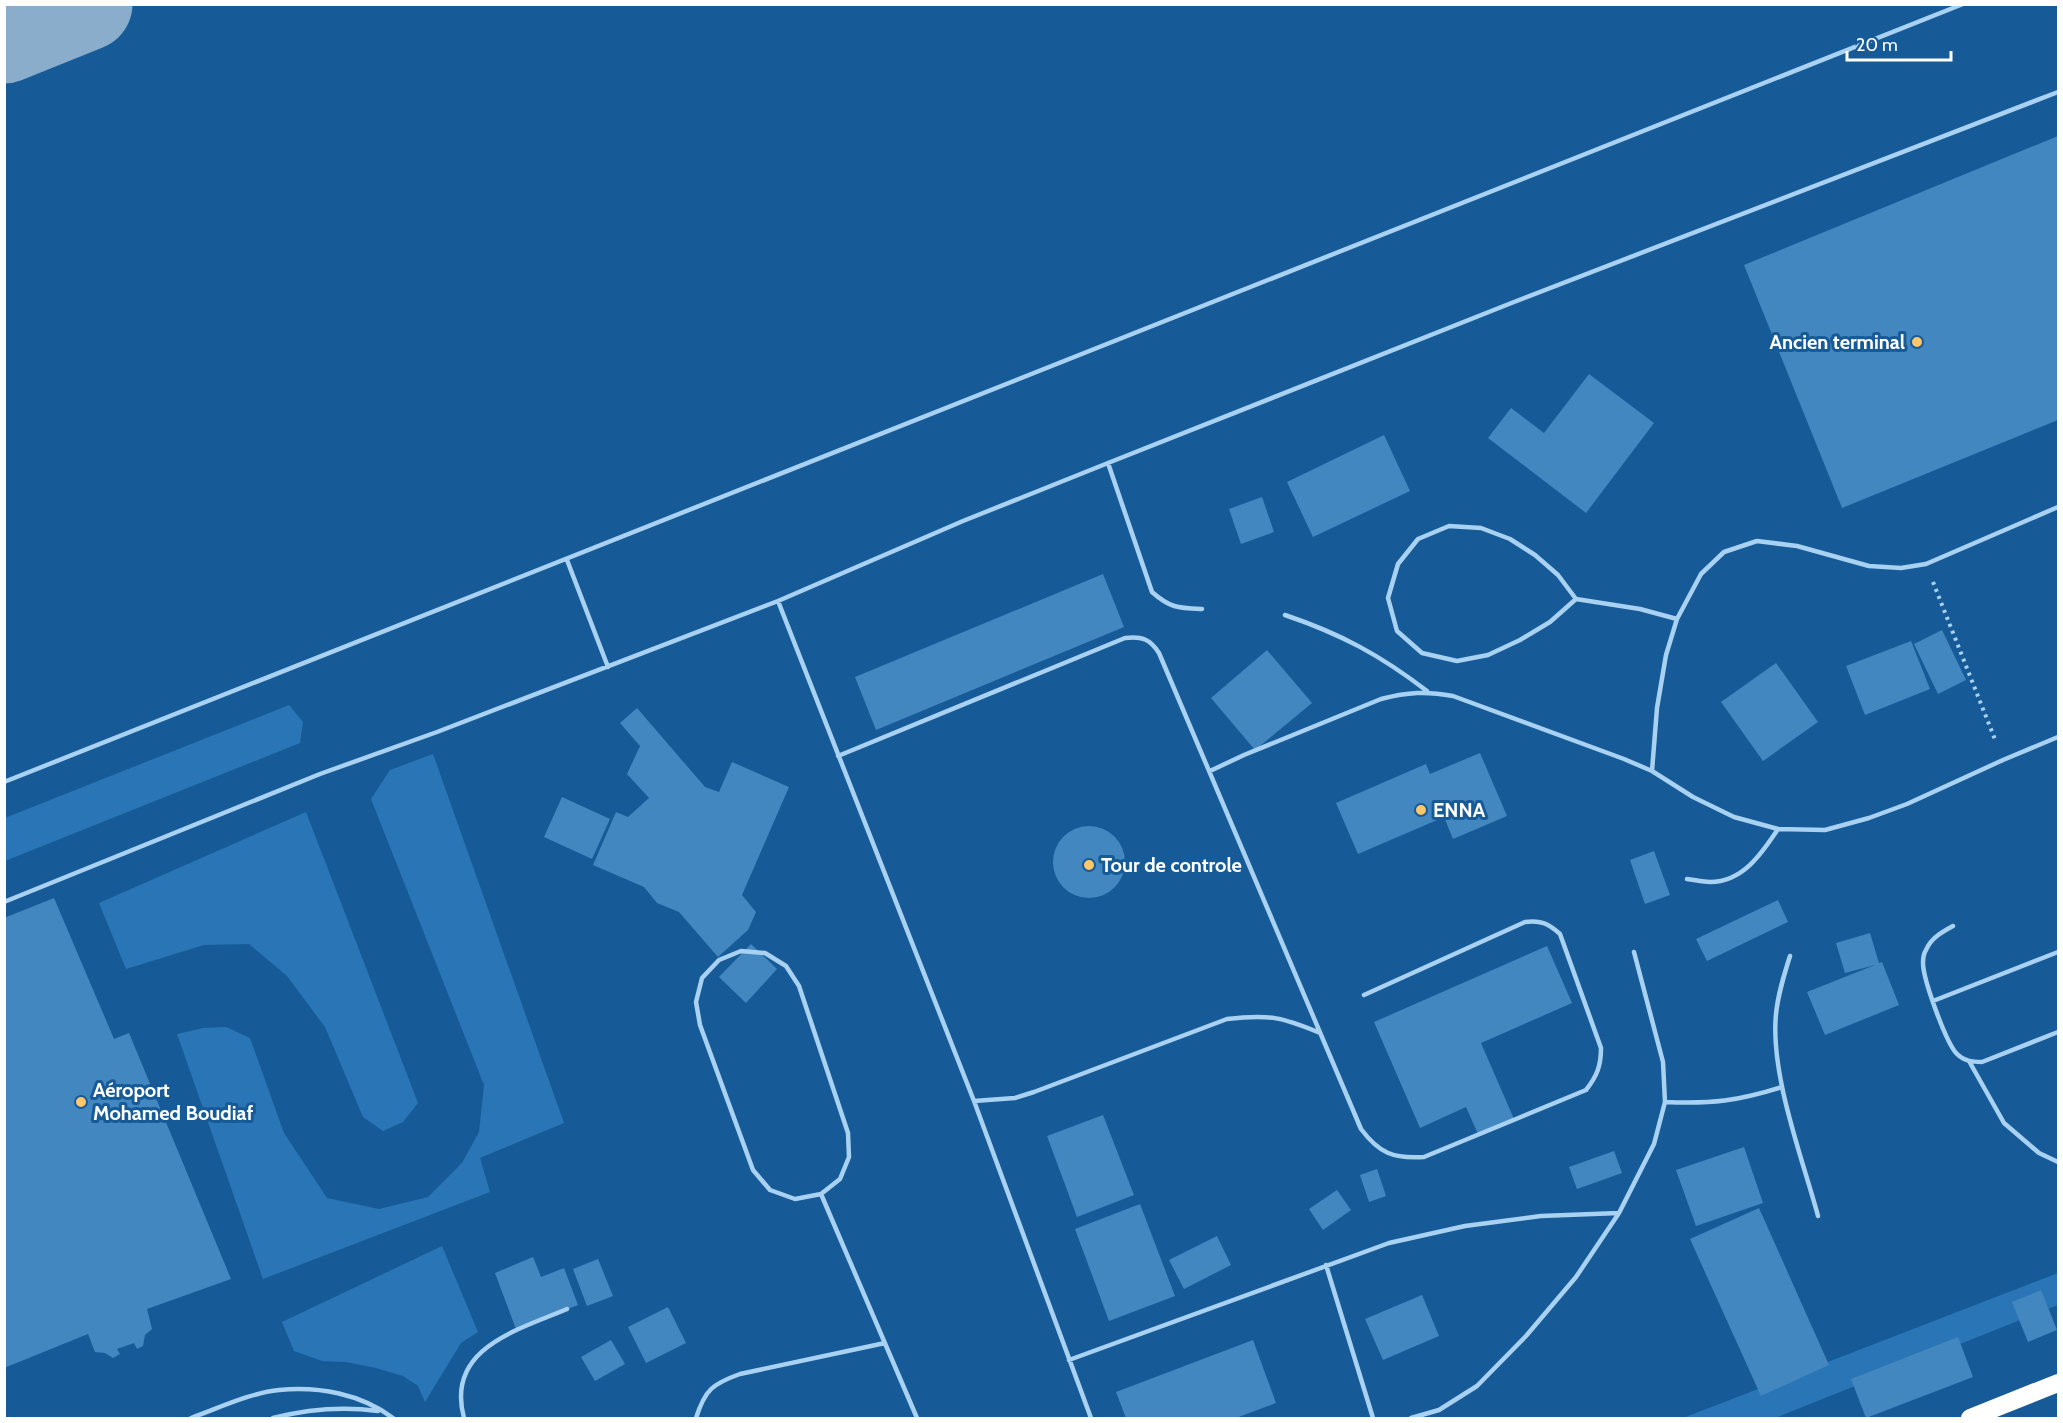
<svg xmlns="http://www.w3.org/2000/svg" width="2063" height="1423" font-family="Cabin,sans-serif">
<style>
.green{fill:#2975b6}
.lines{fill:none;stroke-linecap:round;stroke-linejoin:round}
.taxiway{stroke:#8aadcc;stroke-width:93}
.building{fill:#4387c1}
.path{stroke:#a9d1f2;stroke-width:4;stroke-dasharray:3 4.5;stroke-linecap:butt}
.lane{stroke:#a9d1f2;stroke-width:4.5}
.highway{stroke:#fff;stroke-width:18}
.poi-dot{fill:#ffc66a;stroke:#165b98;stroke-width:2}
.labels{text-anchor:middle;stroke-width:6;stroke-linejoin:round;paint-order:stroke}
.poi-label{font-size:20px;font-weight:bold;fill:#fff;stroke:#165b98;text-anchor:start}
</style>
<rect width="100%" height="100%" fill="#165b98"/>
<path class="green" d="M289,705L303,722L300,743L5,861V818Z
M433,754L564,1123L480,1158L490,1192L263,1279L177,1034L203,1028L226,1027L250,1038L284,1133L327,1198L379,1209L428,1197L462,1163L479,1132L484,1085L371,799L390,770Z
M306,812L418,1103L403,1122L383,1131L363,1117L325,1027L287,976L249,944L204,945L126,969L99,903Z
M442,1246L478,1332L461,1343L425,1402L418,1386L403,1376L376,1368L346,1362L322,1361L294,1351L282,1322Z
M2058,1273V1305L1775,1418H1683Z"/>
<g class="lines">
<path class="taxiway" d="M4,37L86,4"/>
</g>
<path class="building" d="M2058,136V420L1842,508L1744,265Z
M1589,374L1654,423L1586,513L1488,438L1511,408L1544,433Z
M1384,435L1410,491L1313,537L1287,482Z
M1262,497L1274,532L1241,544L1229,509Z
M1103,574L1124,627L876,730L855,677Z
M1942,630L1966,680L1938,694L1914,644Z
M1911,641L1930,689L1865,715L1846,666Z
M1267,650L1312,703L1255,750L1211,698Z
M1776,663L1818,722L1763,761L1721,702Z
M637,708L705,787L719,792L732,762L789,787L742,895L756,912L748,930L718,957L679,912L657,903L644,887L593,865L616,812L628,817L649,798L627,774L640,746L620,723Z
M1480,753L1507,816L1453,839L1444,817L1358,854L1336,803L1426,764L1430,774Z
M562,797L610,819L592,859L544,837Z
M1053 862a36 36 0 1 1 72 0a36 36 0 1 1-72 0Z
M1654,851L1670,895L1645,904L1630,860Z
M54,898L114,1039L129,1033L231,1279L147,1309L152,1329L145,1335L143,1346L137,1349L134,1343L117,1349L120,1354L113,1358L105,1353L95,1352L88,1334L4,1368V918Z
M1778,900L1788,922L1707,961L1696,939Z
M1870,933L1879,963L1882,962L1899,1005L1825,1035L1807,992L1875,965L1845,973L1836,943Z
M751,944L777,969L746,1003L719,977Z
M1547,946L1572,1003L1481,1043L1514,1119L1478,1134L1466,1107L1420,1128L1374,1022Z
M1103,1115L1134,1195L1077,1217L1047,1136Z
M1744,1147L1763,1203L1696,1226L1676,1170Z
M1614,1151L1622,1173L1577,1189L1569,1167Z
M1377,1169L1386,1196L1369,1202L1360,1175Z
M1337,1190L1351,1210L1323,1230L1309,1209Z
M1140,1204L1175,1296L1109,1321L1075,1229Z
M1759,1208L1829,1365L1761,1396L1690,1239Z
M1217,1236L1231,1265L1184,1289L1169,1260Z
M533,1257L541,1277L564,1268L578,1305L516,1329L495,1273Z
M598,1259L613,1296L587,1306L573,1269Z
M2041,1290L2057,1330L2028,1342L2012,1302Z
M1422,1295L1439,1336L1383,1360L1365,1319Z
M668,1307L686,1343L646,1363L628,1327Z
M1958,1337L1973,1377L1866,1418L1851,1379Z
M611,1340L625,1364L595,1381L581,1357Z
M1253,1340L1276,1403L1236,1418H1126L1116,1392Z"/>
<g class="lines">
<path class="path" d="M1933,582L1996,742"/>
<path class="lane" d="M1108,463L1152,592C1170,608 1178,608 1202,609
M567,560L608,667
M1576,599L1550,622L1520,640L1488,655L1457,661L1422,653L1397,631L1388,598L1398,564L1418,539L1449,526L1481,528L1510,539L1535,555L1558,575L1576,599L1640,609L1677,619
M778,601L974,1101L1091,1418
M1285,615C1341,634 1380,655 1427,691
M838,756L1125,638C1142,636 1150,639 1159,653L1361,1129C1379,1153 1393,1159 1424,1157L1586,1090C1597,1076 1601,1066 1601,1048L1560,934C1548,923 1540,920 1525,922L1364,995
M1210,771L1244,755L1381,699C1408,692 1426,691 1453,696L1624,759L1652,771L1693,797L1734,817L1778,829L1825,830L1869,818L1907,804L2003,760L2058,737
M1652,771L1657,708L1666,655L1677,619L1701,574L1724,552L1757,541L1797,546L1869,566L1901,568L1926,564L2058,507
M4,782L1963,4
M1687,879C1695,880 1703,882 1710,882C1743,882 1762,853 1778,829
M4,902L320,774L437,732L778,601L963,521L1108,463L1514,302L2058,92
M1953,926C1942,932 1931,938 1926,950C1924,953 1923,959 1923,963C1923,979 1946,1043 1957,1054C1964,1061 1972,1062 1982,1062L2058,1032
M741,951L765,953L786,966L799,986L848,1133L849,1157L840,1179L821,1194L795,1199L770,1190L753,1170L700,1025L696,1002L702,978L719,960Z
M1790,956C1784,975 1778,994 1776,1014C1770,1074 1802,1157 1818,1216
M1933,1001L2058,952
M1969,1061L2004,1123L2039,1153L2058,1162
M974,1101L1015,1098L1034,1092L1227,1019C1268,1014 1282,1017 1320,1033
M1665,1102C1712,1104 1738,1101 1782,1087
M821,1194L917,1418
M1326,1265L1373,1418
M1069,1360L1389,1243L1465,1226L1541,1216L1619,1213
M191,1418C219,1408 250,1393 279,1390C319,1386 361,1394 393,1418
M273,1418C308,1409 341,1406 378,1411
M464,1418C445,1348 518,1330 567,1309
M696,1418C705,1390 712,1384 740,1374L885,1343
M1411,1418L1439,1410L1477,1386L1526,1336L1576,1277L1619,1213L1654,1144L1665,1102L1663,1062L1634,952"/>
<path class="highway" d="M1970,1418L2058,1383"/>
</g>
<g class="poi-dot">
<circle cx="1917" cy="342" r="6"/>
<circle cx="1421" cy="810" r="6"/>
<circle cx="1089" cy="865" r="6"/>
<circle cx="81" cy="1102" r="6"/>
</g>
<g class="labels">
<g class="poi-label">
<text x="1905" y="349" text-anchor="end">Ancien terminal</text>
<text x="1433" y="817">ENNA</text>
<text x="1101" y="872">Tour de controle</text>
<text x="93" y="1097">Aéroport<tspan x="93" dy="23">Mohamed Boudiaf</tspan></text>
</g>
</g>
<rect width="2063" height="1423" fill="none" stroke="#ffffff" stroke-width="12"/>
<path d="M1847 51v9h104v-9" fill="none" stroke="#ffffff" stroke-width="3"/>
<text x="1856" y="51" font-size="18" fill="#ffffff" stroke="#165b98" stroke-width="4.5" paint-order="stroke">20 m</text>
</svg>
